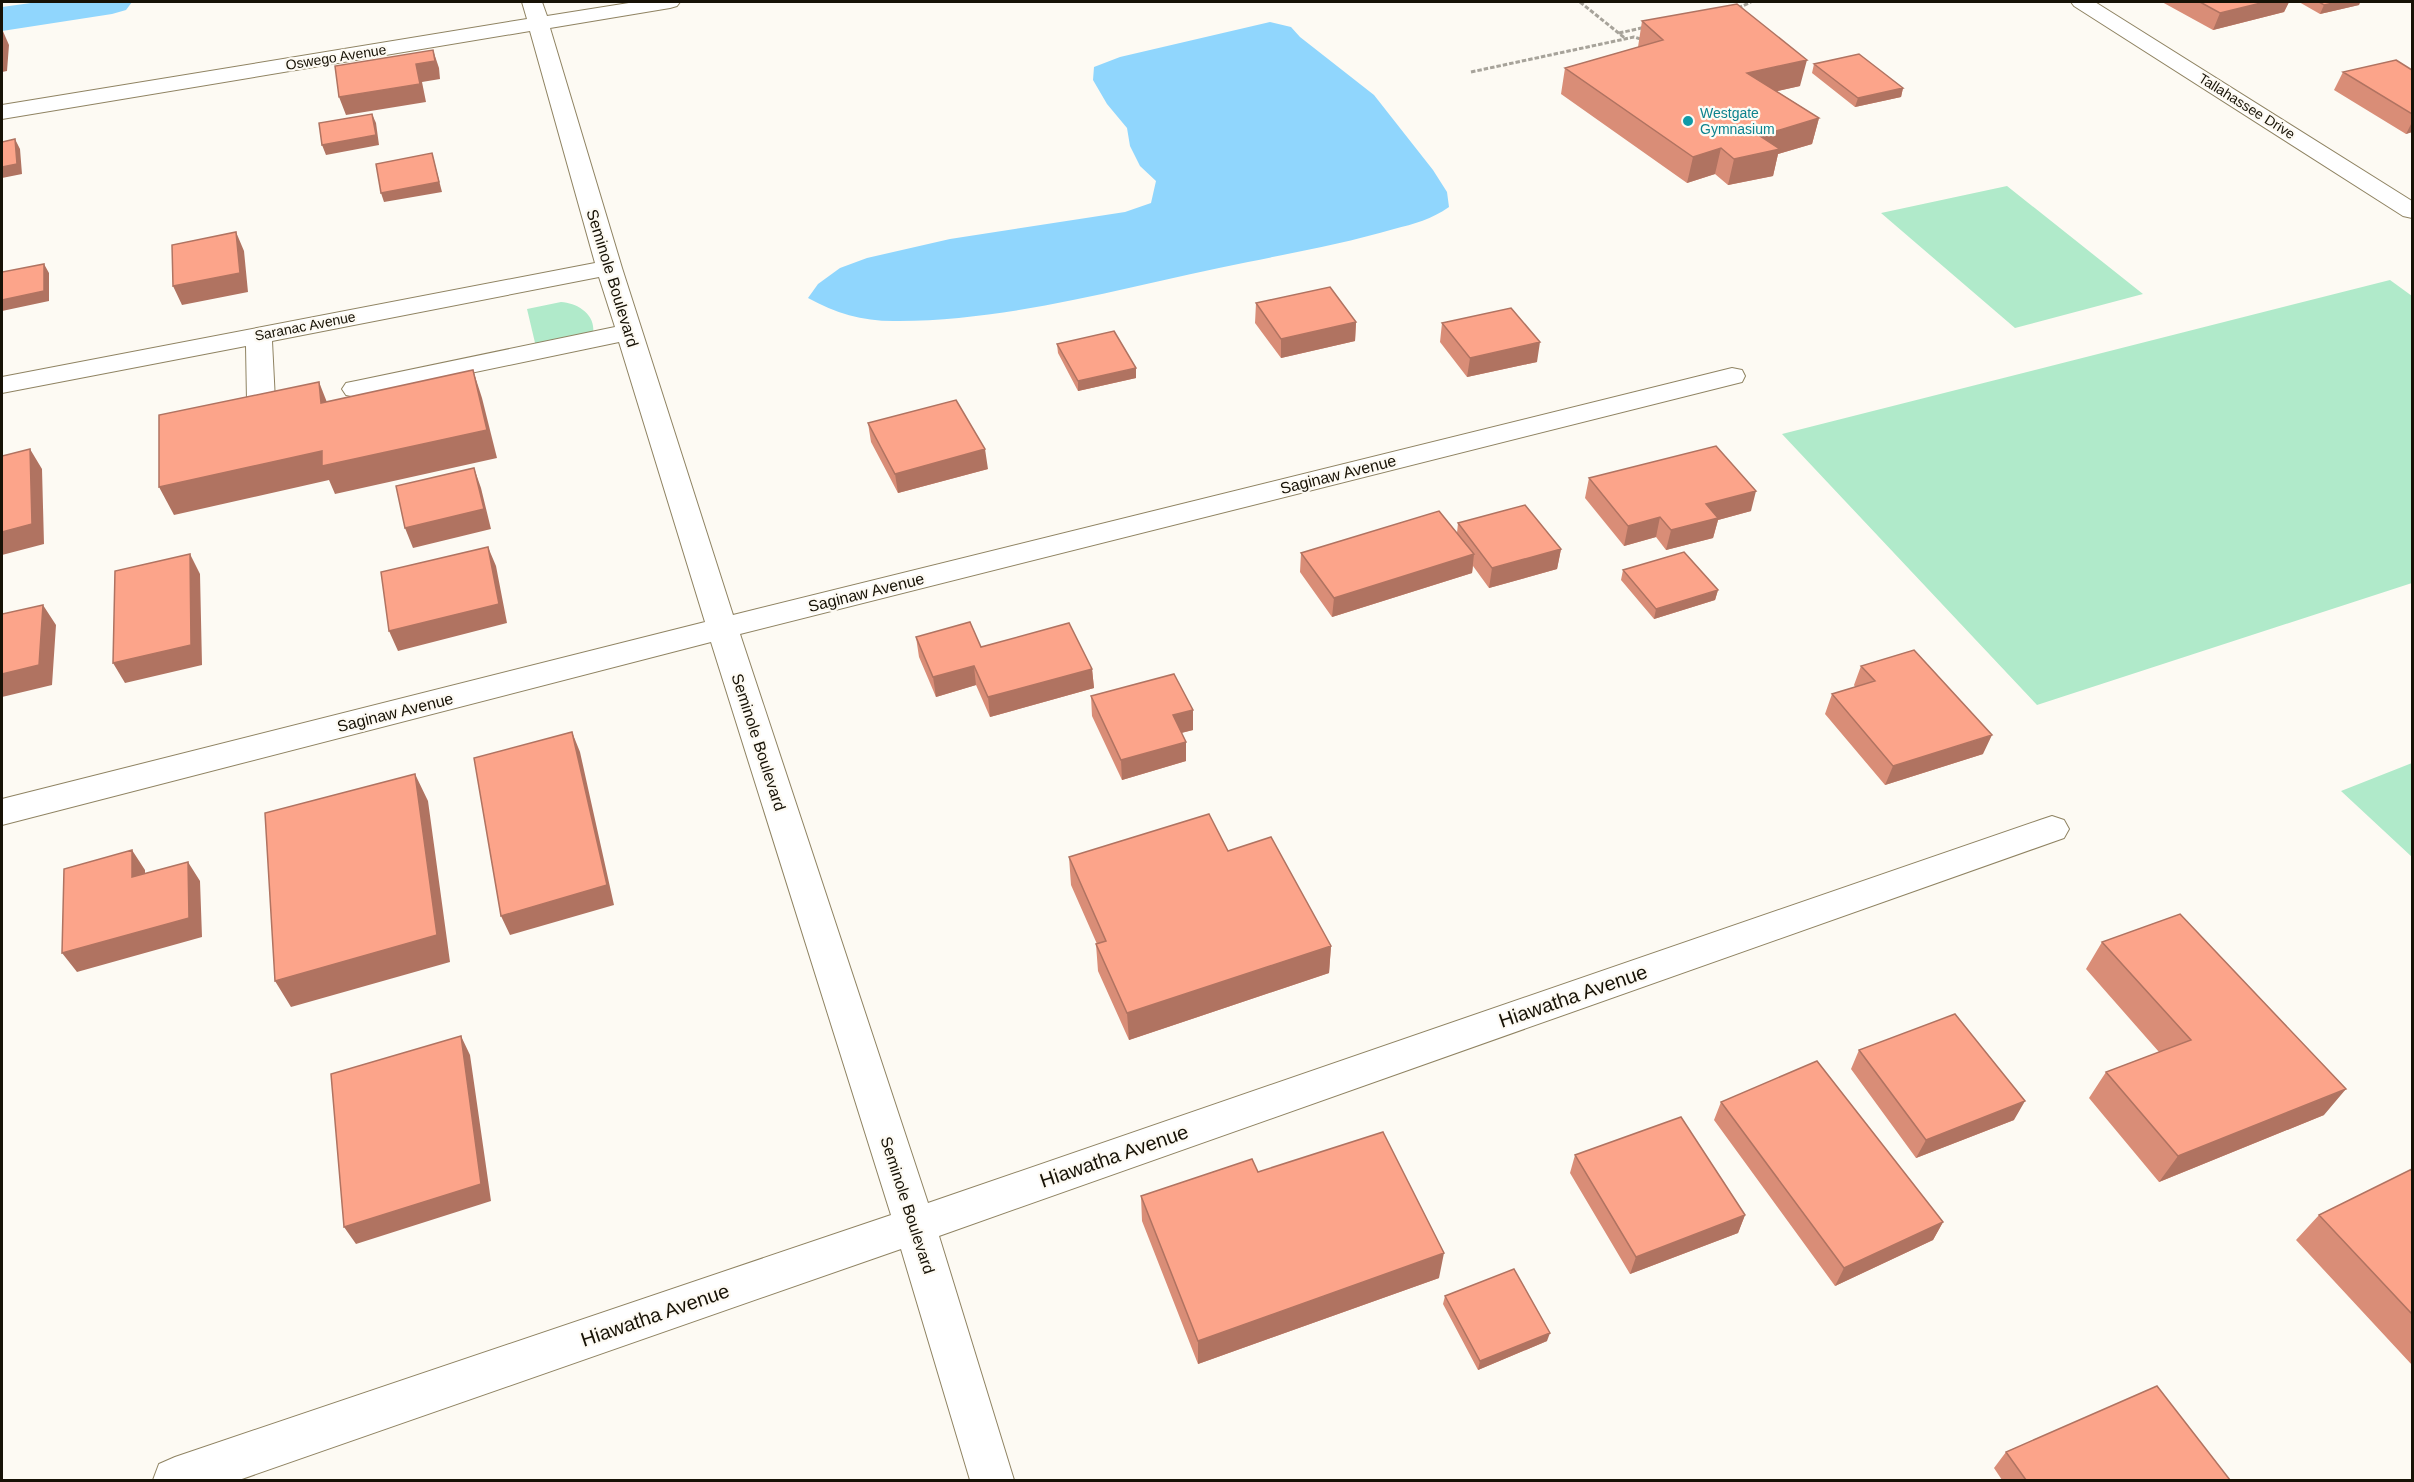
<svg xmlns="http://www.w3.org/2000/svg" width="2414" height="1482" font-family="Helvetica,sans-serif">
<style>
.green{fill:#b0eaca}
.water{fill:#90d6fd}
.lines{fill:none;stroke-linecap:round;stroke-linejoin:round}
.canal{fill:#90d6fd;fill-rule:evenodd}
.minor-casing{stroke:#8f8362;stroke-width:2}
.path{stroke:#a7a39a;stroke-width:3;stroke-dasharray:4.5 2;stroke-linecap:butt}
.minor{fill:#fff;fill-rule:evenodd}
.wall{fill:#d98d77}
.shaded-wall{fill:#b07361}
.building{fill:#fca48a;stroke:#b07361;stroke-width:1.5}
.culture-dot{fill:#0f9aa8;stroke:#fdfaf3;stroke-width:2}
.labels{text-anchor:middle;stroke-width:4.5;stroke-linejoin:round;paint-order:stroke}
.far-street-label{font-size:14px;fill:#171206;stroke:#fdfaf3}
.far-culture-label{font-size:14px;fill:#0d838f;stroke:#fdfaf3;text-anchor:start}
.street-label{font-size:16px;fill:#171206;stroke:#fdfaf3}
.near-street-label{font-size:20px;fill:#171206;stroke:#fdfaf3}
</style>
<rect width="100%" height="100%" fill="#fdfaf3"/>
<path class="green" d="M2007,186L2143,294L2015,328L1881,213Z
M2390,280L2412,296V583L2037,705L1782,434Z
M561,302C577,303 596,314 593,333L536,347L527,309Z
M2412,763V857L2341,791Z"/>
<path class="water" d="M1270,22L1291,27L1300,37L1374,95L1433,170L1447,192L1449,207C1432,219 1414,224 1394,229C1346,243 1297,252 1248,262C1132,285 1018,320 899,321C865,322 837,314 808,298L818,284L840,268L867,258L950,239L1125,212L1151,203L1156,181L1140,166L1130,146L1127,128L1107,104L1093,80L1094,67L1120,57Z"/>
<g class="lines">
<path class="canal" d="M38,2H132L126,10L112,14L2,31V7Z"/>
<defs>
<path id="minor" d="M522,2H542L547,16L635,2H680L677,6L670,8L550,28L622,268L733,615L1732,368L1742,370L1745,376L1742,382L740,634L928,1203L2040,820L2052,816L2064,820L2069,829L2064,838L939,1236L1014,1480H970L901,1249L239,1480H153L159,1464L175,1457L891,1215L711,642L2,825V799L705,622L619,342L356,397L346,395L342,389L346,383L356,381L615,327L599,277L272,341L275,401L271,407L261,409L251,407L247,401L246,346L2,393V377L595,263L530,31L2,119V105L527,19Z
M2071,2H2095L2412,201V218L2403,216L2074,6Z"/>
</defs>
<use href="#minor" class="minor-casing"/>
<path class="path" d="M1580,2L1626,39
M1738,8L1751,2
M1619,33L1646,27
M1471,72L1634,37L1644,40"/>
<use href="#minor" class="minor"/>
</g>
<path class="wall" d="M2162,2H2289L2284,12L2213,30Z
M2299,2H2360L2359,5L2320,14Z
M1642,21L1800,86L1777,91L1819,118L1812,144L1778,154L1773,176L1728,185L1715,174L1687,183L1561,94L1565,68L1638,47Z
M1814,64L1903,88L1901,97L1855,107L1812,73Z
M2412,70V132L2406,134L2334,90L2343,72Z
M1256,303L1356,322L1355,341L1281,358L1255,323Z
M1442,323L1537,362L1467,377L1440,342Z
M1057,344L1136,378L1078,391L1058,353Z
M868,423L988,469L898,493L871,442Z
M1589,478L1751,511L1718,520L1713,538L1666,550L1656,537L1624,546L1585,498Z
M1458,523L1561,549L1557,569L1489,588L1473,566L1472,573L1332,617L1300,572L1301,553L1457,533Z
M1623,570L1718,590L1715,600L1654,619L1621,580Z
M916,637L981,647L1092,669L1094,688L990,717L976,685L936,697L919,657Z
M1861,666L1983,754L1885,785L1825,714L1832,694L1855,687L1854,685Z
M1091,696L1193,710V730L1181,733L1186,761L1122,780L1092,716Z
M1228,851L1331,946L1329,973L1129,1040L1098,971L1096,944H1097L1071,885L1069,857Z
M2102,942L2324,1115L2159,1182L2089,1098L2106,1072L2159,1052L2086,969Z
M1859,1050L2014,1120L1916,1158L1851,1069Z
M1721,1102L1943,1222L1933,1240L1835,1286L1714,1120Z
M1575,1155L1745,1215L1738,1233L1630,1274L1570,1173Z
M2412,1169V1365L2296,1240L2319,1215Z
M1258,1172L1439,1278L1198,1364L1142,1221L1141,1196Z
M1445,1296L1547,1341L1478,1370L1443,1304Z
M2006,1452L2230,1480H2002L1994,1468Z"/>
<path class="shaded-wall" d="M2265,2H2289L2284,12L2213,30L2220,13Z
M2338,2H2360L2359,5L2320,14L2324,5Z
M2,29L9,45L7,71L2,72Z
M433,50L439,68L440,79L422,82L426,102L346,115L339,97Z
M1807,60L1800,86L1742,99L1747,73Z
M1903,88L1901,97L1855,107L1858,98Z
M372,114L376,123L379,145L326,155L322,145Z
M1819,118L1812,144L1778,154L1773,176L1728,185L1734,159L1760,136Z
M2412,122V132L2406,134Z
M15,139L20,149L22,174L2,178V167Z
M1721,148L1715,174L1687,183L1693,157Z
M432,153L442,192L384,202L381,193Z
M236,232L244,251L248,292L182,305L173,286Z
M44,264L49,273V301L2,311V300Z
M1356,322L1355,341L1281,358V339Z
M1540,342L1537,362L1467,377L1470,358Z
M1136,368V378L1078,391V381Z
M473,370L482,398L497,458L335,494L329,480L174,515L159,487Z
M319,382L330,410L321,403Z
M30,449L42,469L44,544L2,555V532Z
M985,449L988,469L898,493L895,474Z
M474,468L481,488L491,529L413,548L405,528Z
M1756,491L1751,511L1718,520L1713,538L1666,550L1671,530L1706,504Z
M1660,517L1656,537L1624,546L1628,526Z
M488,547L496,566L507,623L398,651L389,631Z
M1561,549L1557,569L1489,588L1492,568Z
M190,554L200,574L202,665L125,683L113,663Z
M1474,554L1472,573L1332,617L1334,598Z
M1718,590L1715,600L1654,619L1656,609Z
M43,605L56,625L52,685L2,697V674Z
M974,666L976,685L936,697L933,677Z
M1092,669L1094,688L990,717L988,697Z
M1193,710V730L1173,735V715Z
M572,732L580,752L614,905L510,935L501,916Z
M1992,735L1983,754L1885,785L1893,766Z
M1186,742V761L1122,780L1121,760Z
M415,774L428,801L450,962L291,1007L275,981Z
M132,850L145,870V896L132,877Z
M188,862L200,881L202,937L77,972L62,953Z
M1331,946L1329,973L1129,1040L1127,1013Z
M461,1036L470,1055L491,1201L356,1244L344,1227Z
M2346,1089L2324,1115L2159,1182L2178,1156Z
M2025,1101L2014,1120L1916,1158L1926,1140Z
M1745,1215L1738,1233L1630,1274L1636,1257Z
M1943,1222L1933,1240L1835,1286L1844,1268Z
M1444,1253L1439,1278L1198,1364V1341Z
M1550,1333L1547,1341L1478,1370L1480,1361Z"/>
<path class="building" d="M2200,2H2265L2220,13Z
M2319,2H2338L2324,5Z
M1737,4L1807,60L1747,73L1819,118L1760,136L1780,149L1734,159L1721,148L1693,157L1565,68L1663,40L1642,21Z
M433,50L435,61L416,64L420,84L339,97L335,66Z
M1859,54L1903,88L1858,98L1814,64Z
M2396,60L2412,70V114L2343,72Z
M372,114L376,135L322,145L319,123Z
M15,139L17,164L2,167V142Z
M432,153L439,182L381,193L376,164Z
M236,232L240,273L173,286L172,245Z
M44,264V291L2,300V272Z
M1330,287L1356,322L1281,339L1256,303Z
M1511,308L1540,342L1470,358L1442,323Z
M1114,331L1136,368L1078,381L1057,344Z
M473,370L487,430L322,466V451L159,487V415L319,382L321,403Z
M956,400L985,449L895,474L868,423Z
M1716,446L1756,491L1706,504L1718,518L1671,530L1660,517L1628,526L1589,478Z
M30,449L32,524L2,532V456Z
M474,468L484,509L405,528L396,486Z
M1525,505L1561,549L1492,568L1458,523Z
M1439,511L1474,554L1334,598L1301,553Z
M488,547L499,604L389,631L381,572Z
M1684,552L1718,590L1656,609L1623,570Z
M190,554L191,645L113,663L115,571Z
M43,605L39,665L2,674V614Z
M970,622L981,647L1069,623L1092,669L988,697L974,666L933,677L916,637Z
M1914,650L1992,735L1893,766L1832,694L1875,681L1861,666Z
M1174,674L1193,710L1173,715L1186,742L1121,760L1091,696Z
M572,732L607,885L501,916L474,758Z
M415,774L437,935L275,981L265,813Z
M1209,814L1228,851L1271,837L1331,946L1127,1013L1096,944L1106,941L1069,857Z
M132,850V877L188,862L189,918L62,953L64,869Z
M2180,914L2346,1089L2178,1156L2106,1072L2191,1040L2102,942Z
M1955,1014L2025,1101L1926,1140L1859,1050Z
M461,1036L481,1184L344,1227L331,1074Z
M1817,1061L1943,1222L1844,1268L1721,1102Z
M1681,1117L1745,1215L1636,1257L1575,1155Z
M1383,1132L1444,1253L1198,1341L1141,1196L1252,1159L1258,1172Z
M2412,1169V1314L2319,1215Z
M1514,1269L1550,1333L1480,1361L1445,1296Z
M2157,1386L2230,1480H2026L2006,1452Z"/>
<circle class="culture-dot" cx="1688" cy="121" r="6"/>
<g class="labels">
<g class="far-street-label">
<text transform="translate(336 57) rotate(-9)" y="5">Oswego Avenue</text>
<text transform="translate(2247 106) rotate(32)" y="5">Tallahassee Drive</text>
<text transform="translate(305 326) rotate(-11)" y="5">Saranac Avenue</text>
</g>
<g class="far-culture-label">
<text x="1700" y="118">Westgate<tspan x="1700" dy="16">Gymnasium</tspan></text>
</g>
<g class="street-label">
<text transform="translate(613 278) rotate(73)" y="6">Seminole Boulevard</text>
<text transform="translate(1338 474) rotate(-14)" y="6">Saginaw Avenue</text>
<text transform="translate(866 592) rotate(-14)" y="6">Saginaw Avenue</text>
<text transform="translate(395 712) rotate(-14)" y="6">Saginaw Avenue</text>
<text transform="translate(759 742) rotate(72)" y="6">Seminole Boulevard</text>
<text transform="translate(908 1205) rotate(72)" y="6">Seminole Boulevard</text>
</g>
<g class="near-street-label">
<text transform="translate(1573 996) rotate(-19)" y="7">Hiawatha Avenue</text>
<text transform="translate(1114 1156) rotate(-19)" y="7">Hiawatha Avenue</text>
<text transform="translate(655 1315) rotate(-19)" y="7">Hiawatha Avenue</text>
</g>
</g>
<rect width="2414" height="1482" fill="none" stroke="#171206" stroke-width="6"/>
</svg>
